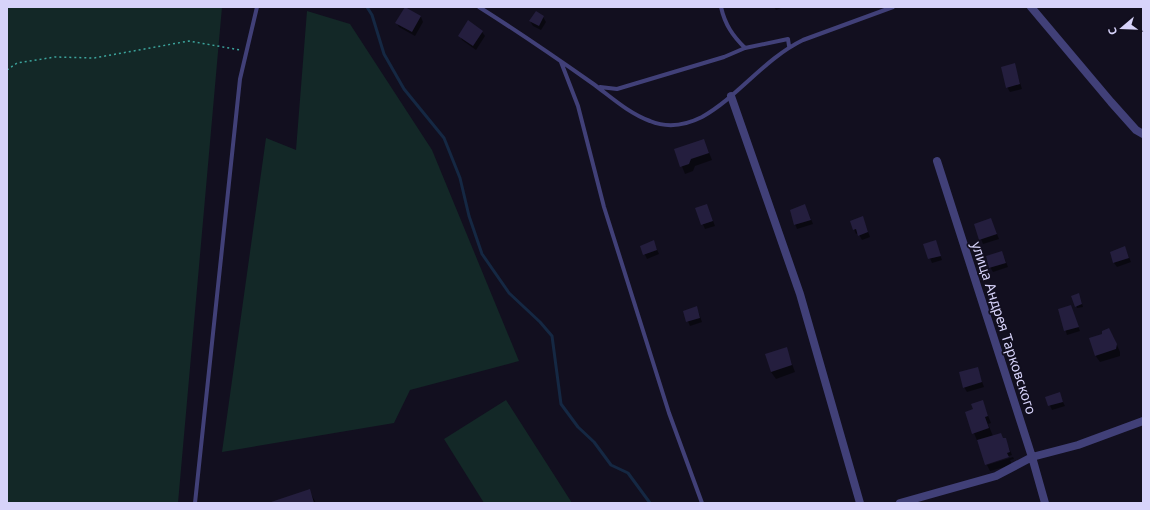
<svg xmlns="http://www.w3.org/2000/svg" width="1150" height="510" font-family="'Noto Sans',sans-serif">
<style>
.green{fill:#132827}
.shadow{fill:#0007}
.lines{fill:none;stroke-linecap:round;stroke-linejoin:round}
.stream{stroke:#152843;stroke-width:3}
.building{fill:#241e3e}
.path{stroke:#3ca49c;stroke-width:1.5;stroke-dasharray:2 3;stroke-linecap:butt}
.service{stroke:#414078;stroke-width:4}
.minor{stroke:#414078;stroke-width:8}
.labels{text-anchor:middle;stroke-width:3.5;stroke-linejoin:round;paint-order:stroke}
.street-label{font-size:14px;fill:#d7d3fa;stroke:#120f1f}
</style>
<rect width="100%" height="100%" fill="#120f1f"/>
<path class="green" d="M7,7H222L178,503H7Z
M307,11L350,24L432,150L519,361L410,390L394,423L222,452L266,138L296,150Z
M506,400L572,503H484L444,439Z"/>
<path class="shadow" d="M774,7H784L776,10Z
M405,8L421,17L423,22L415,36L399,27L397,23Z
M543,17L546,22L541,30L533,26L530,21Z
M482,32L485,36L476,50L462,40L460,36Z
M1014,64L1022,89L1010,92L1007,87Z
M704,140L712,160L695,166L693,171L685,174L675,149Z
M707,205L715,226L705,229L696,209Z
M805,205L813,224L797,229L795,224Z
M863,218L870,237L862,240L858,233L856,234L854,229Z
M991,219L999,239L983,244L975,225Z
M653,241L659,254L647,259L641,246Z
M935,241L942,260L932,263L924,244Z
M1125,248L1131,262L1117,267L1114,263Z
M1004,257L1008,267L993,272L990,267Z
M1073,297H1080L1083,307L1077,308Z
M1070,306L1080,331L1067,335L1059,309Z
M697,308L702,322L690,326L684,312Z
M1113,336L1120,352V356L1100,362L1095,355Z
M786,348L795,372L776,379L771,372Z
M977,368L984,387L967,392L964,387Z
M1059,394L1065,406L1052,410L1046,397Z
M982,401L991,423L988,424L993,436L1005,439L1012,455L986,463L966,413L974,410Z
M1013,457L1014,459L1010,460L1012,465L990,471L987,465Z
M309,490L316,503H270Z"/>
<g class="lines">
<path class="stream" d="M367,7L372,15L384,54L404,89L444,138L460,178L469,216L482,254L509,293L540,322L552,336L561,404L578,427L594,442L611,465L628,473L650,503"/>
</g>
<path class="building" d="M405,7L421,16L412,32L395,23Z
M536,11L544,16L539,26L529,21Z
M468,20L483,31L473,46L458,36Z
M1015,63L1020,84L1006,88L1001,67Z
M704,139L709,153L691,159L689,164L680,167L674,149Z
M707,204L713,221L701,225L695,208Z
M805,204L811,220L794,225L790,210Z
M863,216L868,232L858,236L856,229L853,230L850,221Z
M991,218L997,234L979,240L974,224Z
M654,240L657,250L643,255L640,246Z
M936,240L941,256L928,259L923,244Z
M1125,246L1129,258L1113,263L1110,252Z
M1002,251L1006,263L989,268L986,256Z
M1079,293L1082,304L1075,307L1071,296Z
M1071,305L1079,327L1064,331L1058,309Z
M697,306L700,318L686,322L683,311Z
M1109,328L1117,344L1116,349L1095,356L1089,338L1102,334V331Z
M787,347L792,365L771,372L765,354Z
M978,367L982,382L963,388L959,372Z
M1060,392L1063,402L1048,406L1045,397Z
M983,400L988,416L985,417L989,428L972,434L965,412L973,409L971,404Z
M1001,433L1003,438H1006L1010,452L1007,453L1009,457L985,465L977,440Z
M310,489L314,503H268Z"/>
<g class="lines">
<path class="path" d="M7,70L17,63L55,57L94,58L189,41L240,50"/>
<path class="service" d="M479,7C517,31 555,57 592,83C610,96 628,113 650,121C667,128 686,125 702,117C739,96 764,59 803,40L893,7
M721,7C725,25 733,36 745,48L788,39L789,46
M561,62L578,106L604,207L669,413L702,503
M600,87L617,89L724,57L745,48
M195,503L240,79L257,7"/>
<path class="minor" d="M1031,7L1111,102L1136,130L1143,134
M731,96L800,294L860,503
M937,161L1032,457L1045,503
M900,503L996,476L1032,457L1078,445L1143,421"/>
</g>
<g class="labels">
<g class="street-label">
<text transform="translate(1004 328) rotate(72)" y="5">улица Андрея Тарковского</text>
</g>
</g>
<rect width="1150" height="510" fill="none" stroke="#d7d3fa" stroke-width="16"/>
<g transform="translate(1122 28) rotate(251)" stroke="#120f1f" stroke-width="3" paint-order="stroke">
<path d="M0-3L7 15L0 10L-7 15Z" fill="#d7d3fa"/>
<text y="-6" font-size="11" font-weight="bold" text-anchor="middle" fill="#d7d3fa">С</text>
</g>
</svg>
